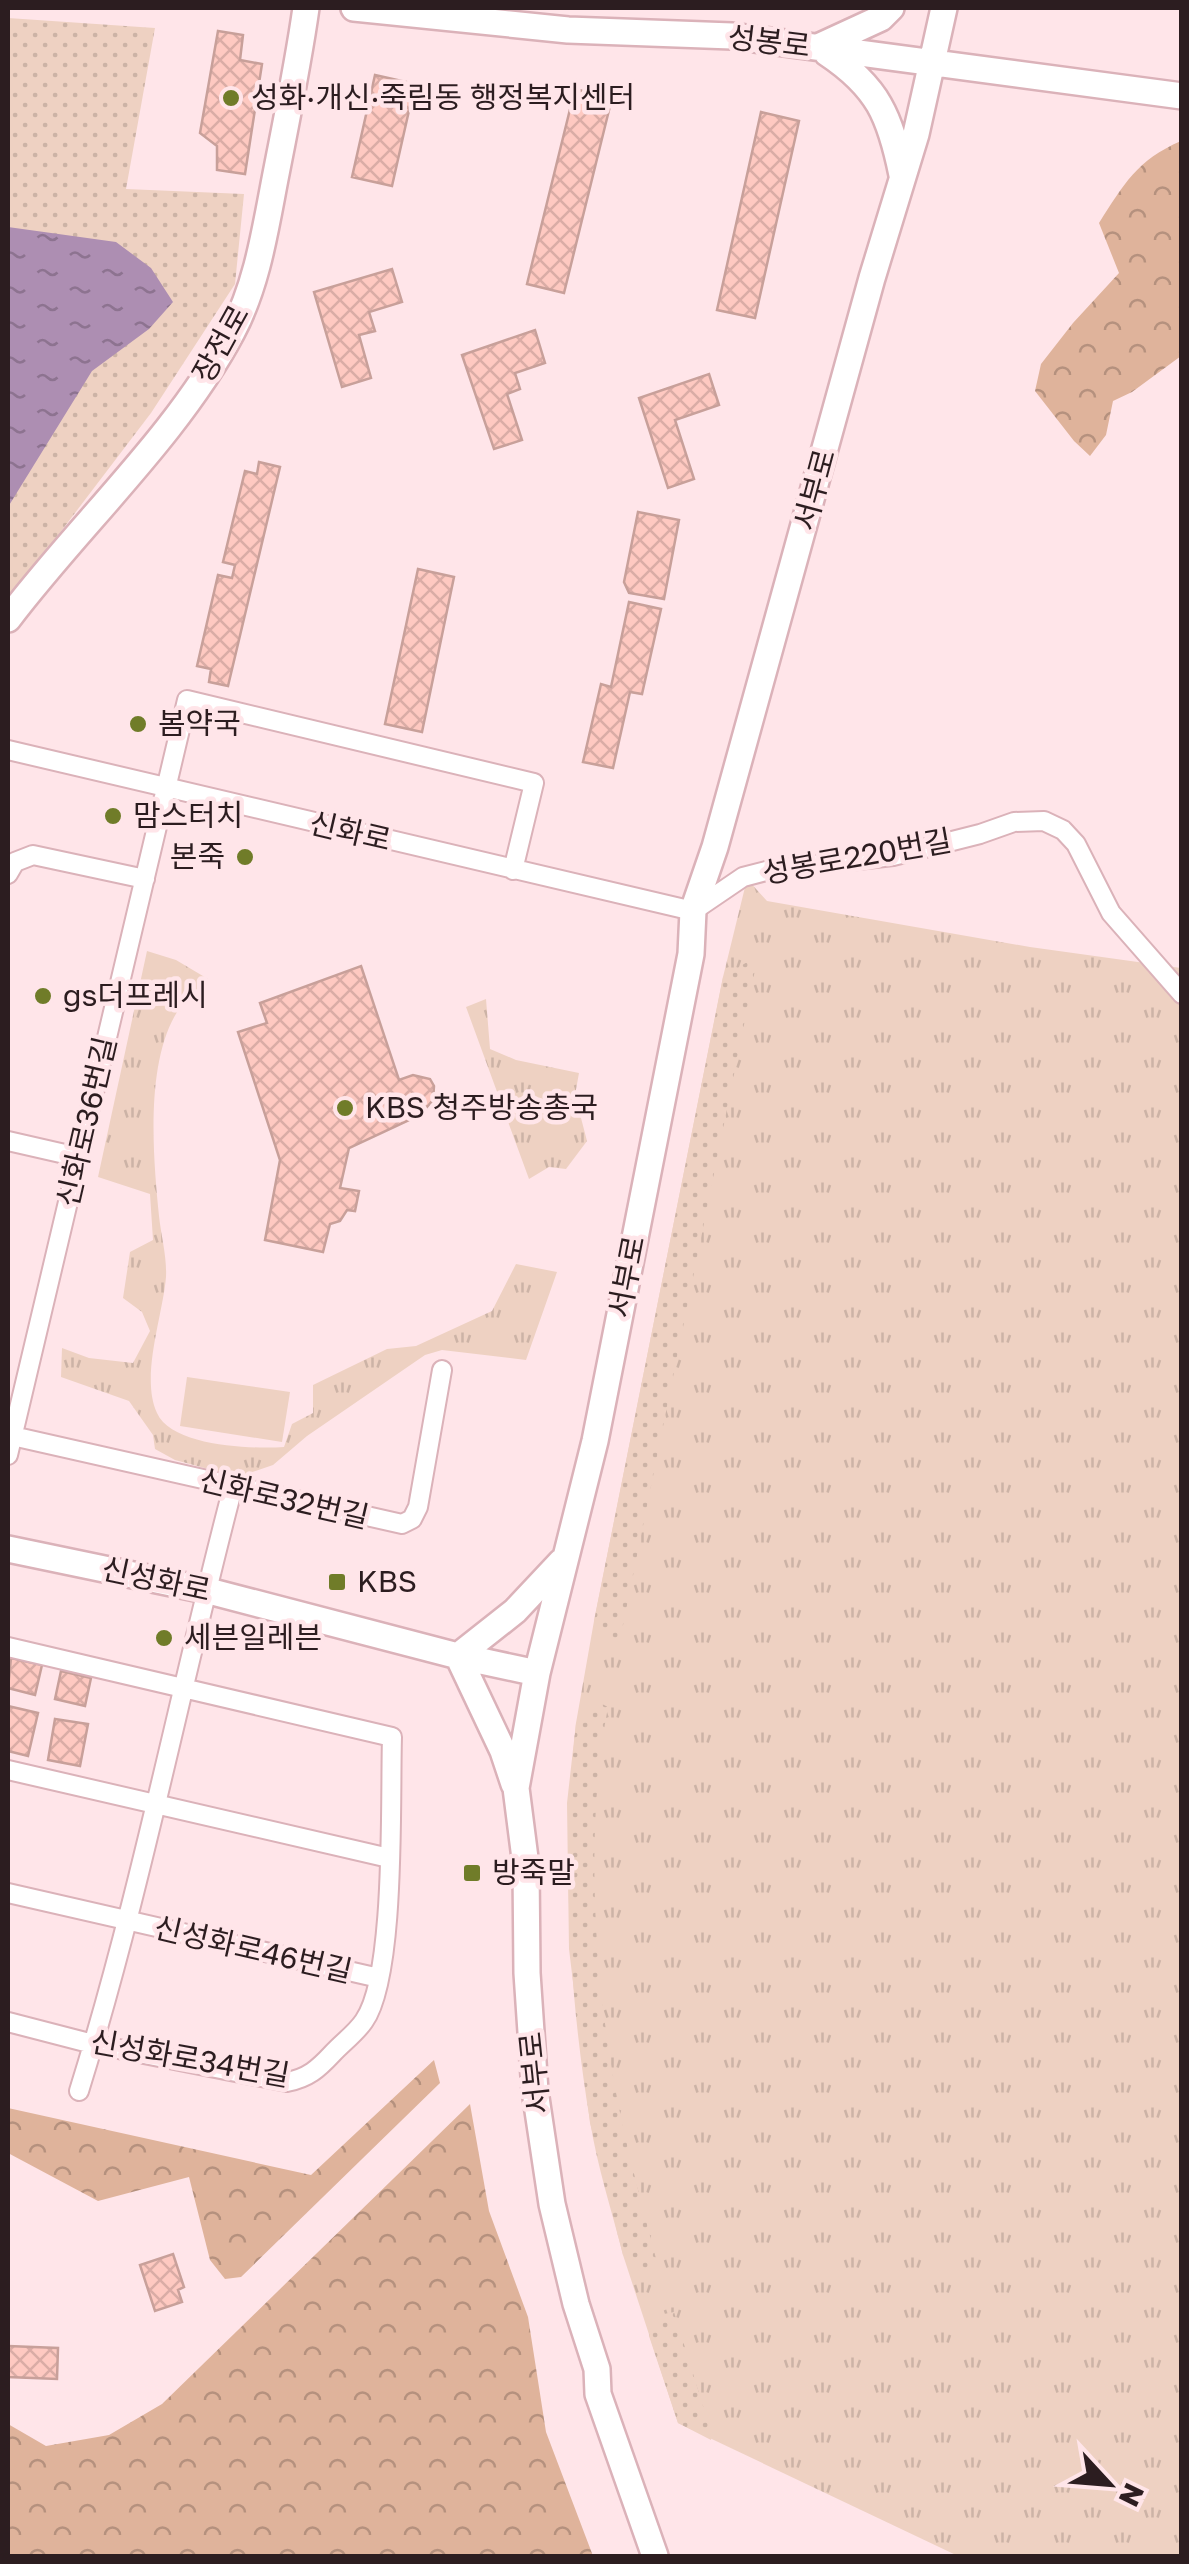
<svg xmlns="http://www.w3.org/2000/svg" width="1189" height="2564" font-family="'Golos Text','Noto Sans KR',sans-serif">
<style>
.grass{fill:url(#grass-tufts)}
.forest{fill:url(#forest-crowns)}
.park{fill:url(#park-dots)}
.garden{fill:#eed1c2}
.water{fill:url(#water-ripples)}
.building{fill:url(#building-cross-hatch);stroke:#c8a09a;stroke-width:2.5}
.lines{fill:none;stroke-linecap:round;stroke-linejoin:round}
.street-casing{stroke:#dbb2b9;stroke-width:22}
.secondary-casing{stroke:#dbb2b9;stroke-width:30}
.street{stroke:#fff;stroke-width:18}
.secondary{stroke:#fff;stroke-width:25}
.poi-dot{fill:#707c29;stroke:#ffe5e9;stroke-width:4}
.labels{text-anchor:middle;stroke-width:9;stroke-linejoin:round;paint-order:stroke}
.street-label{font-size:30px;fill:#2c1d20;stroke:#ffe5e9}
.poi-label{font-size:30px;fill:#2c1d20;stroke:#ffe5e9;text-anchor:start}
</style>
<defs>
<pattern id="grass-tufts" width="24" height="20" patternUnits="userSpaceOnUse" patternTransform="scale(2.5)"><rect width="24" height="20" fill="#eed1c2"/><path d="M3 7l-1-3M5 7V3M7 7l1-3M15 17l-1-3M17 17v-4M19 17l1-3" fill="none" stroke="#ccb3a6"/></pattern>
<pattern id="forest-crowns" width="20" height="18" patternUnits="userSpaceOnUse" patternTransform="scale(2.5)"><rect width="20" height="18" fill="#dfb39b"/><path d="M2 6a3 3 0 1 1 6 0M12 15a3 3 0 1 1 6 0" fill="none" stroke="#b5917e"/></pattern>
<pattern id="park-dots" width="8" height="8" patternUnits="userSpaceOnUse" patternTransform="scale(2.5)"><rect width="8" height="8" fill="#eed1c2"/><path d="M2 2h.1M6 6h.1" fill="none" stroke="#ccb3a6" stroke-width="1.8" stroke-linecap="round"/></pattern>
<pattern id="water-ripples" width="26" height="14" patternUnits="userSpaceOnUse" patternTransform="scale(2.5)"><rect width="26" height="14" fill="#ad8eb2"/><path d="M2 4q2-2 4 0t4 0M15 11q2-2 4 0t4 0" fill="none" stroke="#8d7390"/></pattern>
<pattern id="building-cross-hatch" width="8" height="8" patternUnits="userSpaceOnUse" patternTransform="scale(2.5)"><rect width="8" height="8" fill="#fec9c1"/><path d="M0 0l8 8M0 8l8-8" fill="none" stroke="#daaca6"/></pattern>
</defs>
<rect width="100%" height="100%" fill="#ffe5e9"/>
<path class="grass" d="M747,879L767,901L1030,947L1181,968V2556H958L678,2423L623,2255L590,2123L569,1949L567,1803L576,1723L594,1621L723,977Z
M147,951L176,960L208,979C201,986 192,992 186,1000C143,1048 153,1156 159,1216C161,1235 167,1257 166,1277C163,1315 140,1377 157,1413C172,1447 253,1449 284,1447L292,1424L313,1413V1385L387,1349L416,1346L492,1311L516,1264L557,1272L526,1360L442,1350L425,1355L307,1436L273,1465L238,1477L175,1460L155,1449L153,1435L129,1401L61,1377L62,1348L89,1358L133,1363L150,1331L142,1312L123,1298L130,1252L153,1240L150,1194L98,1177Z
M486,999L490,1049L516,1060L579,1073L575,1095L587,1141L566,1169L549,1167L529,1179L466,1007Z"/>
<path class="forest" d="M1181,141V356L1132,392L1113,401L1106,435L1090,456L1074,441L1035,391L1041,364L1073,323L1119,273L1099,223C1124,184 1137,160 1181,141Z
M434,2060L440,2083L241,2277L225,2279L210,2260L189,2177L98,2201L8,2153V2108L311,2175Z
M470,2104L489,2211L528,2317L546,2432L593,2556H8V2424L46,2446L109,2435L162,2404Z"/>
<path class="park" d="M8,18L155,28L126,189L244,194L235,284L151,413L8,601Z
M752,959L757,960L618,1650L613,1648L594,1621L723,977Z
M602,1704L608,1707C584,1830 594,1985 619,2108C630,2162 645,2216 659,2270L651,2272L623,2255C612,2211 597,2166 590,2121C568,1988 562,1856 576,1723Z
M674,2312L712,2435L711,2440L678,2423L649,2336L664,2314Z"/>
<path class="garden" d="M187,1377L290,1392L282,1442L180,1426Z"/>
<path class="water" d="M8,227L116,242L151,268L173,302L149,329L92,371L8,507Z"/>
<path class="building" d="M218,31L243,35L240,60L262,64L245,174L217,170V146L200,133Z
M375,75L415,84L392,186L352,177Z
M575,89L612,98L564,293L527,284Z
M761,112L799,121L755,318L717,310Z
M392,269L402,302L369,312L375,331L359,335L371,378L342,387L314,292Z
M535,330L545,363L515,373L520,389L507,394L522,440L494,449L462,355Z
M709,374L719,405L675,420L694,479L668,488L639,398Z
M259,462L280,467L228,686L209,682L211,669L197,666L218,575L232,578L235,565L223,562L245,471L257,474Z
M638,512L679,520L664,599L629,593L624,582Z
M418,569L454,577L422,732L385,724Z
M629,602L661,609L642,694L630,692L613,768L583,762L601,684L611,687Z
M361,966L399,1080L413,1075L430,1079L434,1086L433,1100L420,1115L349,1148L340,1188L359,1191L355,1211L347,1210L340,1221L330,1224L323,1252L265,1240L280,1160L238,1032L267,1023L260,1003Z
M11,1658L42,1665L35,1695L8,1688Z
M61,1671L91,1678L85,1706L55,1699Z
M8,1706L38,1713L28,1756L8,1751Z
M55,1719L88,1724L80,1766L48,1760Z
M173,2254L184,2287L178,2290L182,2302L155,2311L140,2265Z
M8,2346L58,2348L57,2379L8,2377Z"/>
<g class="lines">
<defs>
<path id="street" d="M8,750L693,911L743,877L770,870L893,856L980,834L1014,822L1044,821L1063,830L1076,844L1111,913L1182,994
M8,874L15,862L33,855L145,879
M8,1141L78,1157
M8,1435L402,1524L412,1519L418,1507L442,1370
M8,1455L187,700L534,783L513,870
M8,1647L392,1737C390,1798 396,1976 364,2021C356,2033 342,2043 332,2054C318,2069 308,2078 287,2082L93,2044L8,2022
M8,1770L389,1858
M8,1893L379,1978
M79,2091C141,1892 180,1688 233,1487"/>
<path id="secondary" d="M354,8L568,30L732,36L1182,96
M818,47L881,18L891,8
M827,53C878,87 890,116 902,175
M8,619C79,525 177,436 232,332C257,285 265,231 275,179C286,122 298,65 306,8
M8,1549L205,1590L458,1656L537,1673
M458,1656L503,1751L514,1784
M458,1656L515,1611L561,1562
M655,2556L598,2394L597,2369L576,2304L552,2204L535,2091L527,1973L526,1866L516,1788L537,1673L595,1441L691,954L693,911L715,847L872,278L916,134L944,8"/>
</defs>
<use href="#street" class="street-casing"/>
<use href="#secondary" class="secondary-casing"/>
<use href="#street" class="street"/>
<use href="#secondary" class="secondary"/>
</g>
<g class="poi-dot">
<circle cx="231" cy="98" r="10"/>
<circle cx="138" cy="724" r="10"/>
<circle cx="113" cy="816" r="10"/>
<circle cx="245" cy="857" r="10"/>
<circle cx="43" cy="996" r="10"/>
<circle cx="345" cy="1108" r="10"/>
<rect x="327" y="1572" width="20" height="20" rx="5"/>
<circle cx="164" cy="1638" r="10"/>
<rect x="462" y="1863" width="20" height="20" rx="5"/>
</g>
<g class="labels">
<g class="street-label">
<text transform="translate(769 42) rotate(7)" y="10">성봉로</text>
<text transform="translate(221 344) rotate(-61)" y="10">장전로</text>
<text transform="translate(815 490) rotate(-75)" y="10">서부로</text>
<text transform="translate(350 832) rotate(13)" y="10">신화로</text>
<text transform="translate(857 857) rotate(-10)" y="10">성봉로220번길</text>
<text transform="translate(87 1122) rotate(-77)" y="10">신화로36번길</text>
<text transform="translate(627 1277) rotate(-79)" y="10">서부로</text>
<text transform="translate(284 1499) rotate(13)" y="10">신화로32번길</text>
<text transform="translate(156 1580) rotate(12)" y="10">신성화로</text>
<text transform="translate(253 1950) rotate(13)" y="10">신성화로46번길</text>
<text transform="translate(190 2059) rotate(10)" y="10">신성화로34번길</text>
<text transform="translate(535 2073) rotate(-96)" y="10">서부로</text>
</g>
<g class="poi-label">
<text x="251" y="108">성화·개신·죽림동 행정복지센터</text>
<text x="158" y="734">봄약국</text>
<text x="133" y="826">맘스터치</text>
<text x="225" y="867" text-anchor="end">본죽</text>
<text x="63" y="1006">gs더프레시</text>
<text x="365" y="1118">KBS 청주방송총국</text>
<text x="357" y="1592">KBS</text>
<text x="184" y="1648">세븐일레븐</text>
<text x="492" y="1883">방죽말</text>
</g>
</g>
<rect width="1189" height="2564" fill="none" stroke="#2c1d20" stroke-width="20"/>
<g transform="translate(1109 2484) rotate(116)" stroke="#ffe5e9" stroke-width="8" paint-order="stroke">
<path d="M0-8L18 38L0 25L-18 38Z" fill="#2c1d20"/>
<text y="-15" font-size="28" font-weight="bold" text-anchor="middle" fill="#2c1d20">N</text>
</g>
</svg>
